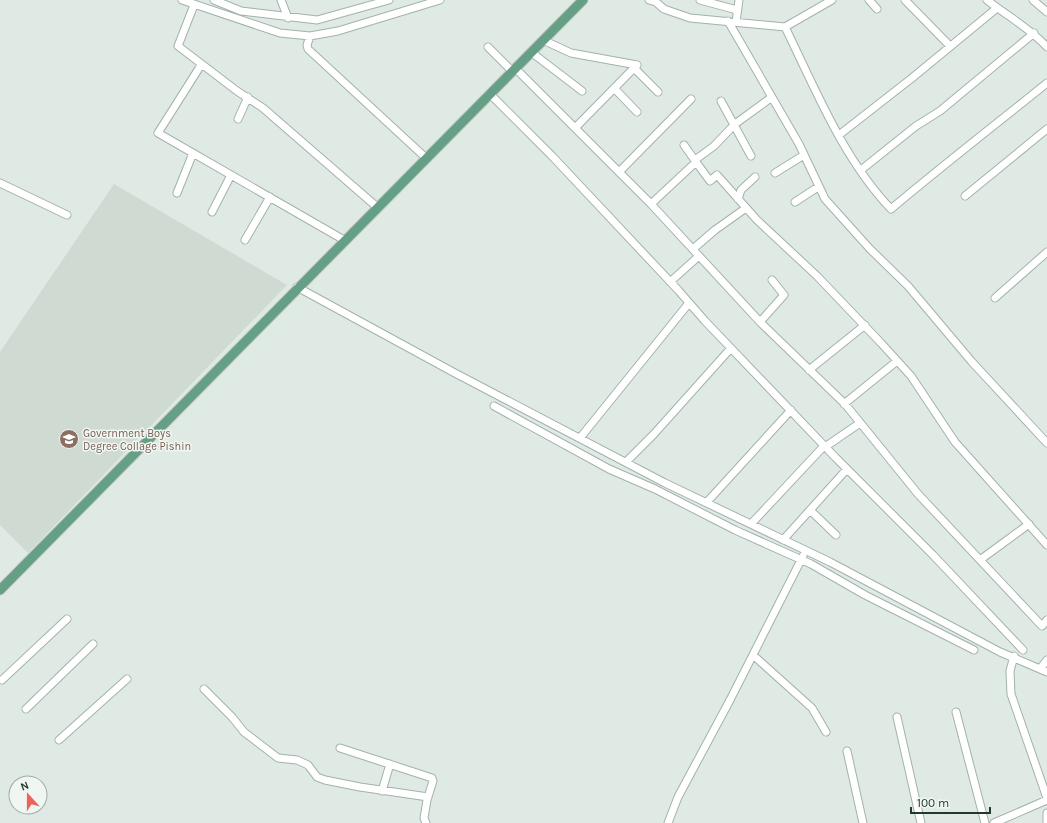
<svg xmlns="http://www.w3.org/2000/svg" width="1047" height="823" font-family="Karla,sans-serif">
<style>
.built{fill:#cedad2}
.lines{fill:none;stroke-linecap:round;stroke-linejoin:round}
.minor-casing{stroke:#a3b2aa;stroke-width:9}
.major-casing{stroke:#bcc4c1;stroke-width:11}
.minor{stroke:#fff;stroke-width:7}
.major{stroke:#659f86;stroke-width:9}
.labels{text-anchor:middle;stroke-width:3;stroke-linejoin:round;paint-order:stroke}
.education-label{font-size:11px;fill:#785e54;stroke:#f0f7f2;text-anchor:start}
</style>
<rect width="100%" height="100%" fill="#e0eae4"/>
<path class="built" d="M114,184L287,285L28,553L0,525V352Z"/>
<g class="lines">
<defs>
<path id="minor" d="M182,0L280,33L310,36L338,31L440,0
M214,0L241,11L317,20L389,0
M281,0L288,18
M649,0L656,2L664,9L690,18L785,27L832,0
M700,0L737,10
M869,0L877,9
M905,0L950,46
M987,0C1007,16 1030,28 1047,47
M1033,0L1047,12
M194,5L178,46L237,91L263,108L377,207
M728,21L799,144L825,199L870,249L908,286L972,362L1047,443
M736,22L739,0
M785,27C815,88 843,159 891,209C942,166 995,125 1047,83
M310,36L307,45L308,49L426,158
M543,40L571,53L637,65
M488,47L512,71
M531,52L582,91
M201,65L158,133L344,240
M515,68L651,204L761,323L845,404L918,494L1042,626L1047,620
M634,68L658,92
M614,88L637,112
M490,94L552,156L678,290L705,321L835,457L933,555L1023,650
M721,101L751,156
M238,119L248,97
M575,128L637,65
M839,135L912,78L997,8
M684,145L696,162
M695,160L714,146L735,124L772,97
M861,170L916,126L940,111L1034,33
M619,172L691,99
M775,173L804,155
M0,183L67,215
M177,193L193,153
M965,196L1047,129
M738,199L741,190L755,177
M795,202L818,187
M651,204L696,162L710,181L717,175L757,220L817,276L881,343L911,376L955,442L1047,545
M212,212L231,175
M245,240L270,197
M693,249L715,230L746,208
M670,282L699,256
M297,287L453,372L665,483L830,562L1000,652L1047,672
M995,298L1047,252
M760,322L784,295L772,280
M809,370L865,325
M844,404L897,361
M494,406L609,469L655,489L735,530L811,564L865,595L974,650
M580,438L689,303
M825,447L860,423
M626,462L654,434L731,348
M707,502L791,410
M810,510L836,535
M751,524L824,446
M783,540L847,469
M980,560L1029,524
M753,655L812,708L826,732
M1014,656L1010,671L1011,694L1047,798
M1040,669L1047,660
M2,680L67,619
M204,689L232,717L244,732L278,758L297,760L308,765L317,777L325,780L360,787L428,797
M26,709L93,644
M956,712L985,823
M897,717L921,823
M59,740L127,679
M340,748L432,778L433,781L427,800L424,818L426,823
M847,751L863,823
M382,791L390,764
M668,823L678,797L730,700L803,556
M994,823L1047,800
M1047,823V813"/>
<path id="major" d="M0,590L583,0"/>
</defs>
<use href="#minor" class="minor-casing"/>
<use href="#major" class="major-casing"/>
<use href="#minor" class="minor"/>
<use href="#major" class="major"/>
</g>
<defs>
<symbol id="university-disc" viewBox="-11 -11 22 22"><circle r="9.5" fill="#8d6e63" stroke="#f0f7f2"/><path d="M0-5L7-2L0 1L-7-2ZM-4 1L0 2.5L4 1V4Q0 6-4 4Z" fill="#fff"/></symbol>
</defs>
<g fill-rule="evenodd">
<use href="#university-disc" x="58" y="428" width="22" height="22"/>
</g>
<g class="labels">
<g class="education-label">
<text x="83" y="437">Government Boys<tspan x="83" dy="13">Degree Collage Pishin</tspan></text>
</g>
</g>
<g transform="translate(28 795) rotate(339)"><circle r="19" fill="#f0f7f2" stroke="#9daba4"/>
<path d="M0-3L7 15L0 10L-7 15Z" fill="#ef6259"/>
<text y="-6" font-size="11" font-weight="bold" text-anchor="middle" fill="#213a2f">N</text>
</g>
<path d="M911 807v6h79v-6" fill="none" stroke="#213a2f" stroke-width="2"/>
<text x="917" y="807" font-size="12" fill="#213a2f" stroke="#f0f7f2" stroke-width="3" paint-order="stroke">100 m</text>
</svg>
